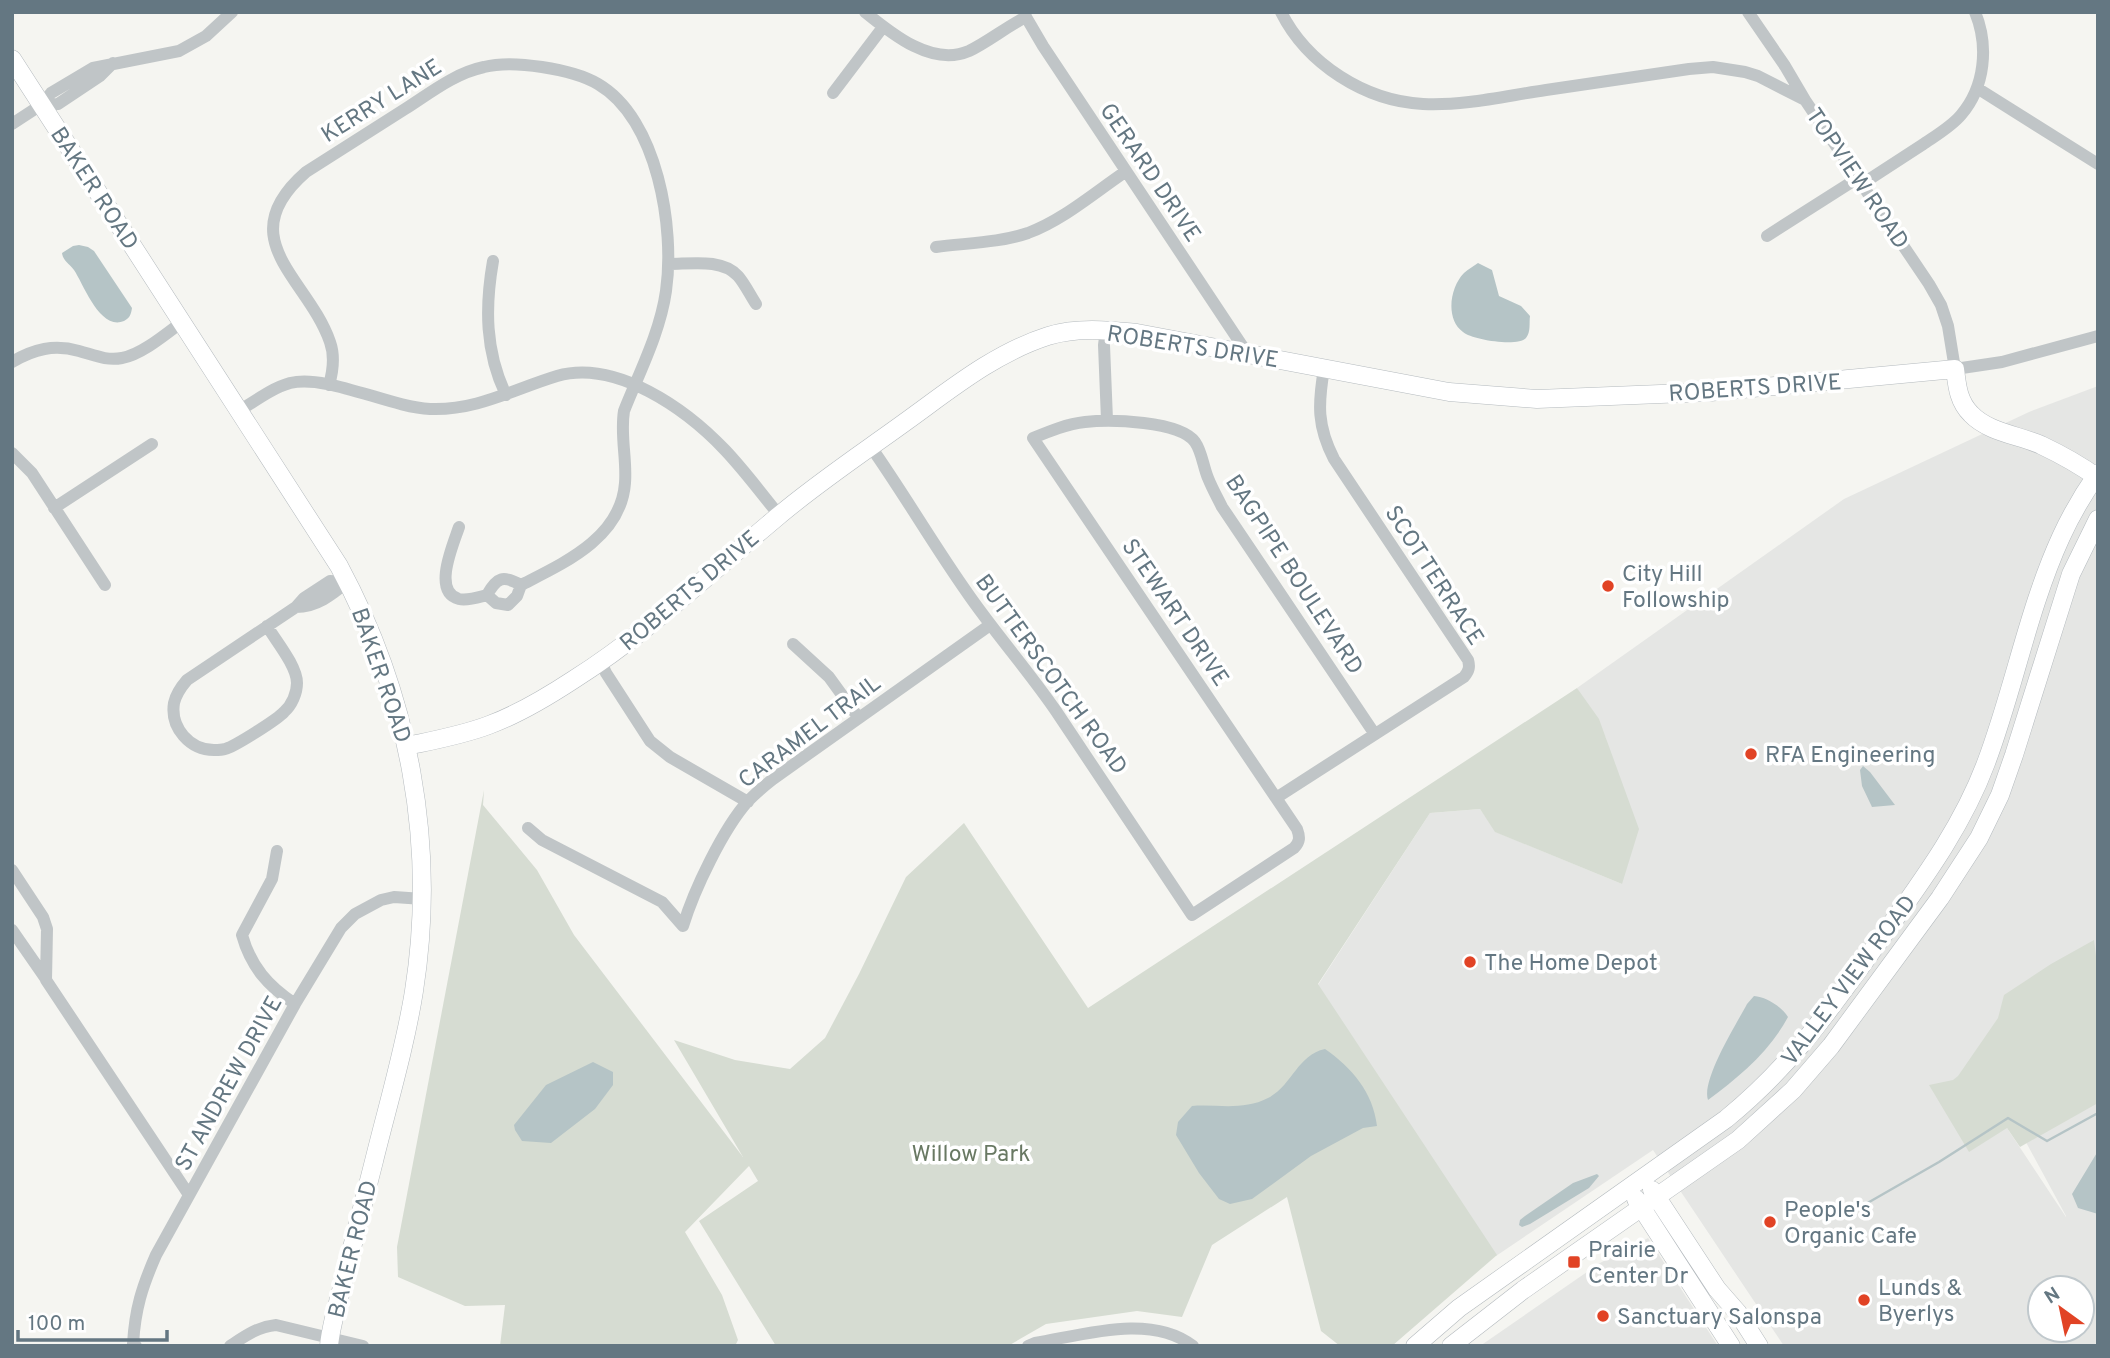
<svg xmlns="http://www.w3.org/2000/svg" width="2110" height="1358" font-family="Overpass,sans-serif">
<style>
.built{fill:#e5e6e4;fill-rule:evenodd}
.green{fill:#d6dcd2}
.water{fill:#b5c4c6}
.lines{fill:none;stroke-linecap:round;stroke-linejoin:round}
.stream{stroke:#b5c4c6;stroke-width:2.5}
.secondary-casing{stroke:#b4babe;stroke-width:19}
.street{stroke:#c0c5c7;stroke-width:12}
.secondary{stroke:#fff;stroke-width:18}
.poi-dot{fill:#e14325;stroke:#fff;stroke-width:2.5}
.labels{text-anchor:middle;stroke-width:7;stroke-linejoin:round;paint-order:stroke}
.street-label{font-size:23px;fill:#647782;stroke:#fff}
.poi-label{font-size:23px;fill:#647782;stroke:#fff;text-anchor:start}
.park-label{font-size:23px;fill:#697963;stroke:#fff}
</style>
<rect width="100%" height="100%" fill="#f5f5f1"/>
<path class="built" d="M2098,386V1346H1784L1653,1150L1496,1256L1318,985L1430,813L1480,809L1496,832L1622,884L1606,738L1577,688L1844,499L2029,412ZM2015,1122L2066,1216V1217L2007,1128ZM2040,1288H2082V1330H2040Z
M1648,1238L1718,1346H1480L1600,1263Z"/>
<path class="green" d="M1577,688L1599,719L1639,829L1622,884L1495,832L1480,809L1430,813L1318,984L1497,1255L1392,1346H1340L1321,1331L1287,1197L1212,1245L1182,1317L1137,1311L1046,1324L1008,1346H776L699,1221L758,1181L749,1166L685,1232L722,1295L738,1340L735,1346H500L505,1305L465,1306L398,1277L397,1247L484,790L483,805L537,870L574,935L743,1157L674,1040L735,1060L790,1069L825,1038L859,974L906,877L964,823L1088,1008Z
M2094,940L2098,972V1103L2020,1147L2007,1128L1969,1152L1929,1085L1953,1080L1958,1076L1998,1018L2004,995L2051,964Z"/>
<path class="water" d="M79,245L88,247L94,251L132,308C131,314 130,318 124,321C100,331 84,285 74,270C69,263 63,261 62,253L73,246Z
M1478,263L1492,270L1499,296L1521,306L1530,316C1529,323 1531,332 1526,338C1518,347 1472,340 1463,332C1445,319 1450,287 1464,273C1468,269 1474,266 1478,263Z
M1863,766L1870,772L1895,805L1872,807L1862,786L1860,770Z
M1754,996C1766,997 1781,1006 1788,1017C1770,1051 1739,1077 1708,1100C1701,1080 1737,1023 1747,1004Z
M1325,1049C1352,1068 1373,1092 1377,1126L1363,1128L1311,1156L1252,1199L1230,1204L1219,1199L1199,1173L1176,1135L1178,1122L1192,1106C1217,1104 1243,1111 1268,1098C1292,1086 1297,1055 1325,1049Z
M593,1062L613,1072V1085L595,1109L551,1143L522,1141L515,1130L514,1125L546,1085Z
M2098,1151V1214L2078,1208L2072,1194Z
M1597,1174L1599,1176L1589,1188L1530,1224L1522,1227L1519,1225L1520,1220L1525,1216L1573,1183Z"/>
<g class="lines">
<path class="stream" d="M1864,1205L1939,1162L2008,1118L2047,1141L2098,1113"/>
<defs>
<path id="secondary" d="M12,59L339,566C409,696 437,844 414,991C405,1048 388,1104 374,1161C364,1200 354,1239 344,1279C339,1301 331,1323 329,1346
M407,746C435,740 463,735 489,725C519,714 547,697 573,680C646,634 710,573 776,518C817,483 864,452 908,420C951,389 995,353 1048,336C1077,327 1107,330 1137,333L1449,392L1537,399L1710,392L1955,369C1957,385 1958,401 1971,414C1988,432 2018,435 2041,445C2060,454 2080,465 2098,478
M1652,1190L1717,1289L1738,1313L1759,1346
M1636,1199L1731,1346
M1415,1346L1459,1308L1726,1119C1791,1066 1829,1011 1877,944C1918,886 1961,830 1986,763C2014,689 2028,609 2061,537C2071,515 2084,493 2098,473
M1451,1346L1523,1290L1738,1140L1793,1090L1831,1046L1940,898L1979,838L2000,795L2014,755L2071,574L2098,519"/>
</defs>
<use href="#secondary" class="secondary-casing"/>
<path class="street" d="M865,12C892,34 932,67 969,51C988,42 1006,27 1026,17
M1025,12L1026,17L1043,46L1247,353
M1281,12C1307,64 1365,101 1423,104C1464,106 1505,96 1546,90C1593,83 1641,76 1689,69L1713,67L1745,72L1758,76L1805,100L1929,284L1941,305L1948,326L1955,369L2002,362L2098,336
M1748,12L1785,66L1805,100
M1977,88L2098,164
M833,93L883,27
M41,105L58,104L100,76L113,63
M12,124L41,105L51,93L93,68L179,51L206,36L232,12
M1862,184C1882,171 1902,158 1922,145C1935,136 1951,127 1961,115C1985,87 1989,46 1975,12
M1767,236L1858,178
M936,247C965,243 999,243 1028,233C1063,220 1094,193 1125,172
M493,261C485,307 485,351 506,395
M669,264C690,264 722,258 738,276C745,284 750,295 756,304
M1106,330L1104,345L1107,420
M12,362C34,349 54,344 79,351C94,355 106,361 122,358C141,355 166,334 182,322
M329,385C333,371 335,356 330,342C308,278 229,239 306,172C339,151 372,130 405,109C430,93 455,73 484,67C503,62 523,64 542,67C562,70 581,74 598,84C658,119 675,229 666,291C660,333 639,373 624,411C620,435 627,459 625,483C621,538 564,563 521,585L517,596L508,605L496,603L487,595C479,597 468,601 459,599C432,592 453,545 459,527
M239,411C255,401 272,388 290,383C327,374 389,407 430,409C476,411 514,389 557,376C616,359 686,409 725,450C744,470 761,493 779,515
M871,447C904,494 933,544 966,591C994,632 1028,670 1056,711L1192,915L1294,848C1300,842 1300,837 1297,829L1033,438C1050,431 1067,424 1085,422C1110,419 1180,421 1195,442C1202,452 1203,466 1208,478C1212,488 1217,497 1222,507L1374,733
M12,453L32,473L105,585
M54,508L152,444
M487,595C497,577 503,575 521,585
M296,607C316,607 332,595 347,582
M267,626C276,641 297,666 297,683C297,693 292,705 284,712C278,719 234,747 225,749C222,750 218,750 214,750C190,750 170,728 174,703C176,694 181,687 187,680L296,607L304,598L330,581L347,582
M793,644L829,677L858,717
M601,662L606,673L650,741L670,757L748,802
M1276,798L1464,677C1469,671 1470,667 1468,660L1334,459C1317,426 1318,404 1324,369
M528,828L542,840L662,902L683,926C694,890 723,829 748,801C756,793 764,786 773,779L990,625
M277,851L272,879L242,935C251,967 268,986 295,1004
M12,870L43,917L47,929L46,980L189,1195
M12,930L46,979
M136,1346L133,1344C135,1309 142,1287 156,1255L295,1004L341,928L355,914L381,900L394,897L423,899
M230,1346C245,1336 257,1327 276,1325L363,1346
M1028,1346L1035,1343C1083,1335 1151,1313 1193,1346"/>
<use href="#secondary" class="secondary"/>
</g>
<g class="poi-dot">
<circle cx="1608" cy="586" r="7"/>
<circle cx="1751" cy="754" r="7"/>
<circle cx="1470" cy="962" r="7"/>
<circle cx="1770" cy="1222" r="7"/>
<rect x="1567" y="1255" width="14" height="14" rx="3.5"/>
<circle cx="1864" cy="1300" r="7"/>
<circle cx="1603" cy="1316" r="7"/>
</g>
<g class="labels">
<g class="street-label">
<text transform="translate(381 100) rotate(-32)" y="8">KERRY LANE</text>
<text transform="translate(1151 172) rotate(56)" y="8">GERARD DRIVE</text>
<text transform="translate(1858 178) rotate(56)" y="8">TOPVIEW ROAD</text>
<text transform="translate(95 188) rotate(57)" y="8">BAKER ROAD</text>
<text transform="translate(1193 346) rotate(9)" y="8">ROBERTS DRIVE</text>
<text transform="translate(1755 387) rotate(-4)" y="8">ROBERTS DRIVE</text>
<text transform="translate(1295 574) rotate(57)" y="8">BAGPIPE BOULEVARD</text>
<text transform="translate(1435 575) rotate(57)" y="8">SCOT TERRACE</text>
<text transform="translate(689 590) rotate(-40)" y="8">ROBERTS DRIVE</text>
<text transform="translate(1176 612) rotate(56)" y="8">STEWART DRIVE</text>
<text transform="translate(1052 674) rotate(54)" y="8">BUTTERSCOTCH ROAD</text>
<text transform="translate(382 675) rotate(71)" y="8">BAKER ROAD</text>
<text transform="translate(809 731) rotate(-37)" y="8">CARAMEL TRAIL</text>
<text transform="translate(1848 980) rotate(-53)" y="8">VALLEY VIEW ROAD</text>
<text transform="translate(228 1083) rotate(-61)" y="8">ST ANDREW DRIVE</text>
<text transform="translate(352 1249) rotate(-76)" y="8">BAKER ROAD</text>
</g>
<g class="poi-label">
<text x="1622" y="581">City Hill<tspan x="1622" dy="26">Followship</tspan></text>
<text x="1765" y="762">RFA Engineering</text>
<text x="1484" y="970">The Home Depot</text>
<text x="1784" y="1217">People's<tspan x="1784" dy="26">Organic Cafe</tspan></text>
<text x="1588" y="1257">Prairie<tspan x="1588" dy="26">Center Dr</tspan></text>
<text x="1878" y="1295">Lunds &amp;<tspan x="1878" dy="26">Byerlys</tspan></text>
<text x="1617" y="1324">Sanctuary Salonspa</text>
</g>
<g class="park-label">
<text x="971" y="1161">Willow Park</text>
</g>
</g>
<rect width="2110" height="1358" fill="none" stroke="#647782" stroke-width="28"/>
<g transform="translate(2061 1309) rotate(327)"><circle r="33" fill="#ffffff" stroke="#c1c9cd" stroke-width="2"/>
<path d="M0-5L12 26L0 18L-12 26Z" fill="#e14325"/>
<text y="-10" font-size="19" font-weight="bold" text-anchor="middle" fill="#647782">N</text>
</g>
<path d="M18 1330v10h149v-10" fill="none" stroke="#647782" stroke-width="3.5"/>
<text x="28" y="1330" font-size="21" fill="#647782" stroke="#ffffff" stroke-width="5" paint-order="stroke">100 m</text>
</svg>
